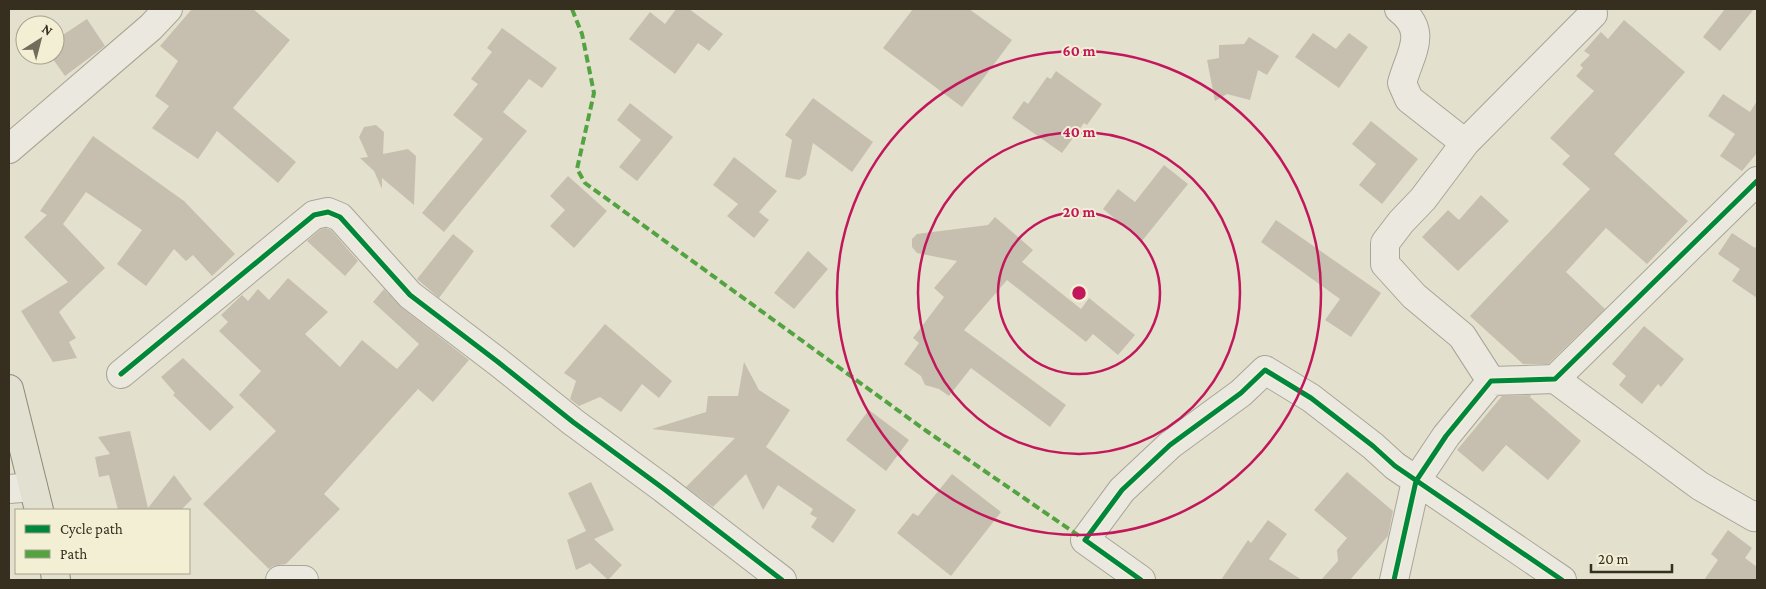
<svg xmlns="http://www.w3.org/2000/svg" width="1766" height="589" font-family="'Crimson Pro',serif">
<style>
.building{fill:#c6bfaf}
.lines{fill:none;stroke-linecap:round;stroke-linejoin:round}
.minor-casing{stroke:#a8a597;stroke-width:30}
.major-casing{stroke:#8e8a7d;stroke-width:30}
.minor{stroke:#ebe9df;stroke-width:28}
.major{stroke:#e2e0d1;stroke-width:28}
.quiet{stroke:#53a441;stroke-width:4;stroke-dasharray:8 4;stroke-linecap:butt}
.cycleway-casing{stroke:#f3efd5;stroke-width:8}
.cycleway{stroke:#00873e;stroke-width:5}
.ring{fill:none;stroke:#c2185b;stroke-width:2.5}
.centre{fill:#c2185b;stroke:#f3efd5;stroke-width:2.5}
.ring-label{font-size:15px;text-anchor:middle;font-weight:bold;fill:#c2185b;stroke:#f3efd5;stroke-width:4;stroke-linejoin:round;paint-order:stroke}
</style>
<rect width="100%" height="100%" fill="#e3e0ce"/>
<path class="building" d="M192,9H253L290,40L233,108L296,162L278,183L217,131L198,159L152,128L169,106L155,96L178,61L160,46Z
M676,9H689L723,34L709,51L698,43L675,74L629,39L650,12L665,24Z
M913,9H969L1012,40L962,107L883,48Z
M1725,9H1754L1720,51L1703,37Z
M87,19L105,46L65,76L50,55H55V40Z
M1624,20L1685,72L1614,154L1688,221L1647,264L1606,228L1566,272L1605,309L1548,364H1523L1470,316L1590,189L1562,164L1570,156L1550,138L1594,91L1576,76L1583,68L1580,65L1590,55L1584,51L1601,32L1608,39Z
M502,28L557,68L542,88L529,79L503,112L527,131L444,232L422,213L483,139L453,115L478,84L471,79L492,52L487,48Z
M1313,33L1336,49L1349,33L1368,47L1339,88L1295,57Z
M1249,37L1279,56L1267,75L1258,70L1250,100L1227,94L1215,101L1207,60L1219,58V45L1244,44Z
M1056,71L1102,104L1087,125L1084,123L1062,153L1012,118L1024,101L1028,104L1047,77L1051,79Z
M1723,94L1750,112L1757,101V153L1742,171L1720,156L1735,134L1708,116Z
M813,98L873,142L852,172L813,143L806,175L799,180L785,177L792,140L785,135Z
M630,103L673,137L637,181L619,167L641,140L617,120Z
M1371,121L1418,159L1382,204L1359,185L1376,164L1352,144Z
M376,125L384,132L383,154L408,149L416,156L414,205L382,178V189L374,171L360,158L368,157L359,137L364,127Z
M93,136L184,201L235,254L212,276L193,255L186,261L174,249L146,286L117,264L142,230L86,192L63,224L105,268L59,312L76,338L69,342L77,358L53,362L21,311L68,282L24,237L47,215L40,211Z
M734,157L777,191L759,212L769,220L754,238L727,216L738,204L713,185Z
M1164,165L1188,184L1142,241L1103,209L1118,189L1135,202Z
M568,176L607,211L574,248L550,226L565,210L550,196Z
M1481,195L1509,221L1458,271L1422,237L1448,210L1459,220Z
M995,217L1033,250L1022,262L1081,309L1089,298L1135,335L1118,355L1093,334L1086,342L1007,280L964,330L1066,405L1050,427L971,368L949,396L939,389L925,385L921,376L904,364L919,343L913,338L944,297L934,288L957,261L917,253L912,247V239L917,234L988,225Z
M1276,220L1381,293L1351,337L1325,320L1340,299L1261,242Z
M326,228L331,230L358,261L345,276L307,241L321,229Z
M1732,233L1755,248L1757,244V298L1732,281L1740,269L1718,254Z
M453,234L474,251L439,298L417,279Z
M808,251L828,269L794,309L774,293Z
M288,278L328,312L305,334L340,367L362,340L397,369L419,344L373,302L384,289L401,307L469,360L433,402L418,389L324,494L340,509L286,564L273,566L269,569L203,504L276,431L239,395L261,371L219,331L228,322L221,315L242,295L248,301L258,289L269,300Z
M605,324L672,381L659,398L642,384L621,412L600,397L579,406L570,399L576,381L564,373Z
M1644,326L1684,359L1661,387L1658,384L1642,404L1619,385L1626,376L1612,364Z
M183,358L234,407L210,431L173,395L175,393L161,377Z
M744,362L759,390L790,410L766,447L856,510L833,543L811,527L817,518L810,514L813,509L778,485L763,510L746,474L713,507L686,487L735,438L652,429L706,412L708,396H738Z
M1531,395L1530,397L1581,441L1548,480L1506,445L1483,472L1457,450L1502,396Z
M869,410L909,440L886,471L846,440Z
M130,431L148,508L174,475L192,499L181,510H118L109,475L99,477L95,457L110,454L98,437Z
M1347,472L1393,511L1388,536L1350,580H1321L1338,561L1337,550L1347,538L1314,510Z
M952,474L1001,512L951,576L897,533L913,513L918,516Z
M591,482L614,530L594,539L622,565L608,580L590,563L576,570L567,540L586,531L568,493Z
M1268,520L1287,534L1269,559L1302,580H1221L1248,540L1251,543Z
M1728,530L1752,548L1745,558L1757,567V580H1704L1718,560L1711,554Z"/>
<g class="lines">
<defs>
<path id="minor" d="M1399,9C1429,32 1410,53 1402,83L1409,99L1465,143
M9,149L151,27L168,9
M121,374L314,215L328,212L340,217L410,295L498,362L573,422L664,489L782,580
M1555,379L1700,486L1754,517L1757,515
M1491,381L1462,336L1414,296L1385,264V243L1401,222L1423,199L1465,143L1593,14
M9,489L33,487
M280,580H304
M1141,580L1085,540L1122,490L1170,445L1241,393L1265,370L1311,398L1373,446L1395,466L1562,580
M1394,580L1416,481L1446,436L1491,381L1555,379L1757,181"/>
<path id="major" d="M9,389L39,510
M55,573L56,580"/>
</defs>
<use href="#minor" class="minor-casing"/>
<use href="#major" class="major-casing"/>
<use href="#minor" class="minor"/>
<use href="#major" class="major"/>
<path class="quiet" d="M572,9L582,34L594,93L577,169L585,183L925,430L1085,540"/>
<defs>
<path id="cycleway" d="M121,374L314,215L328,212L340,217L410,295L498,362L573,422L664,489L782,580
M1141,580L1085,540L1122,490L1170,445L1241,393L1265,370L1311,398L1373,446L1395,466L1562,580
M1394,580L1416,481L1446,436L1491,381L1555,379L1757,181"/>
</defs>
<use href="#cycleway" class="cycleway-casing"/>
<use href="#cycleway" class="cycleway"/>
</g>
<g class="ring">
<circle cx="1079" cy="293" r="81"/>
<circle cx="1079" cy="293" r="161"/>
<circle cx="1079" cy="293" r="242"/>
</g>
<circle cx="1079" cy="293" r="8" class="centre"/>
<g class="ring-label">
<text x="1079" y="56">60 m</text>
<text x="1079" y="137">40 m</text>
<text x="1079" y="217">20 m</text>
</g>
<rect width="1766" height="589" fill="none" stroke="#362e1f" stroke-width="20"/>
<rect x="15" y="509" width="175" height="65" fill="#f3efd5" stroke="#a7a28c"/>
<rect x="25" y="525" width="25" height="8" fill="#00873e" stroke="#a7a28c"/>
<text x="60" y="534" font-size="15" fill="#362e1f">Cycle path</text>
<rect x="25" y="550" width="25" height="8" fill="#53a441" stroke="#a7a28c"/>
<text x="60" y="559" font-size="15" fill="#362e1f">Path</text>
<g transform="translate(40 40) rotate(36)"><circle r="24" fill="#f3efd5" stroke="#a7a28c"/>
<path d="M0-4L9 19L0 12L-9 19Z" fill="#736c5c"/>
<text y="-8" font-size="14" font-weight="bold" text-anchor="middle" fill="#362e1f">N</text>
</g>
<path d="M1591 564v8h81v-8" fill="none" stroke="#362e1f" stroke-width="2.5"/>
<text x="1598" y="564" font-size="15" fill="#362e1f" stroke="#f3efd5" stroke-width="4" paint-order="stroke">20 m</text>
</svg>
